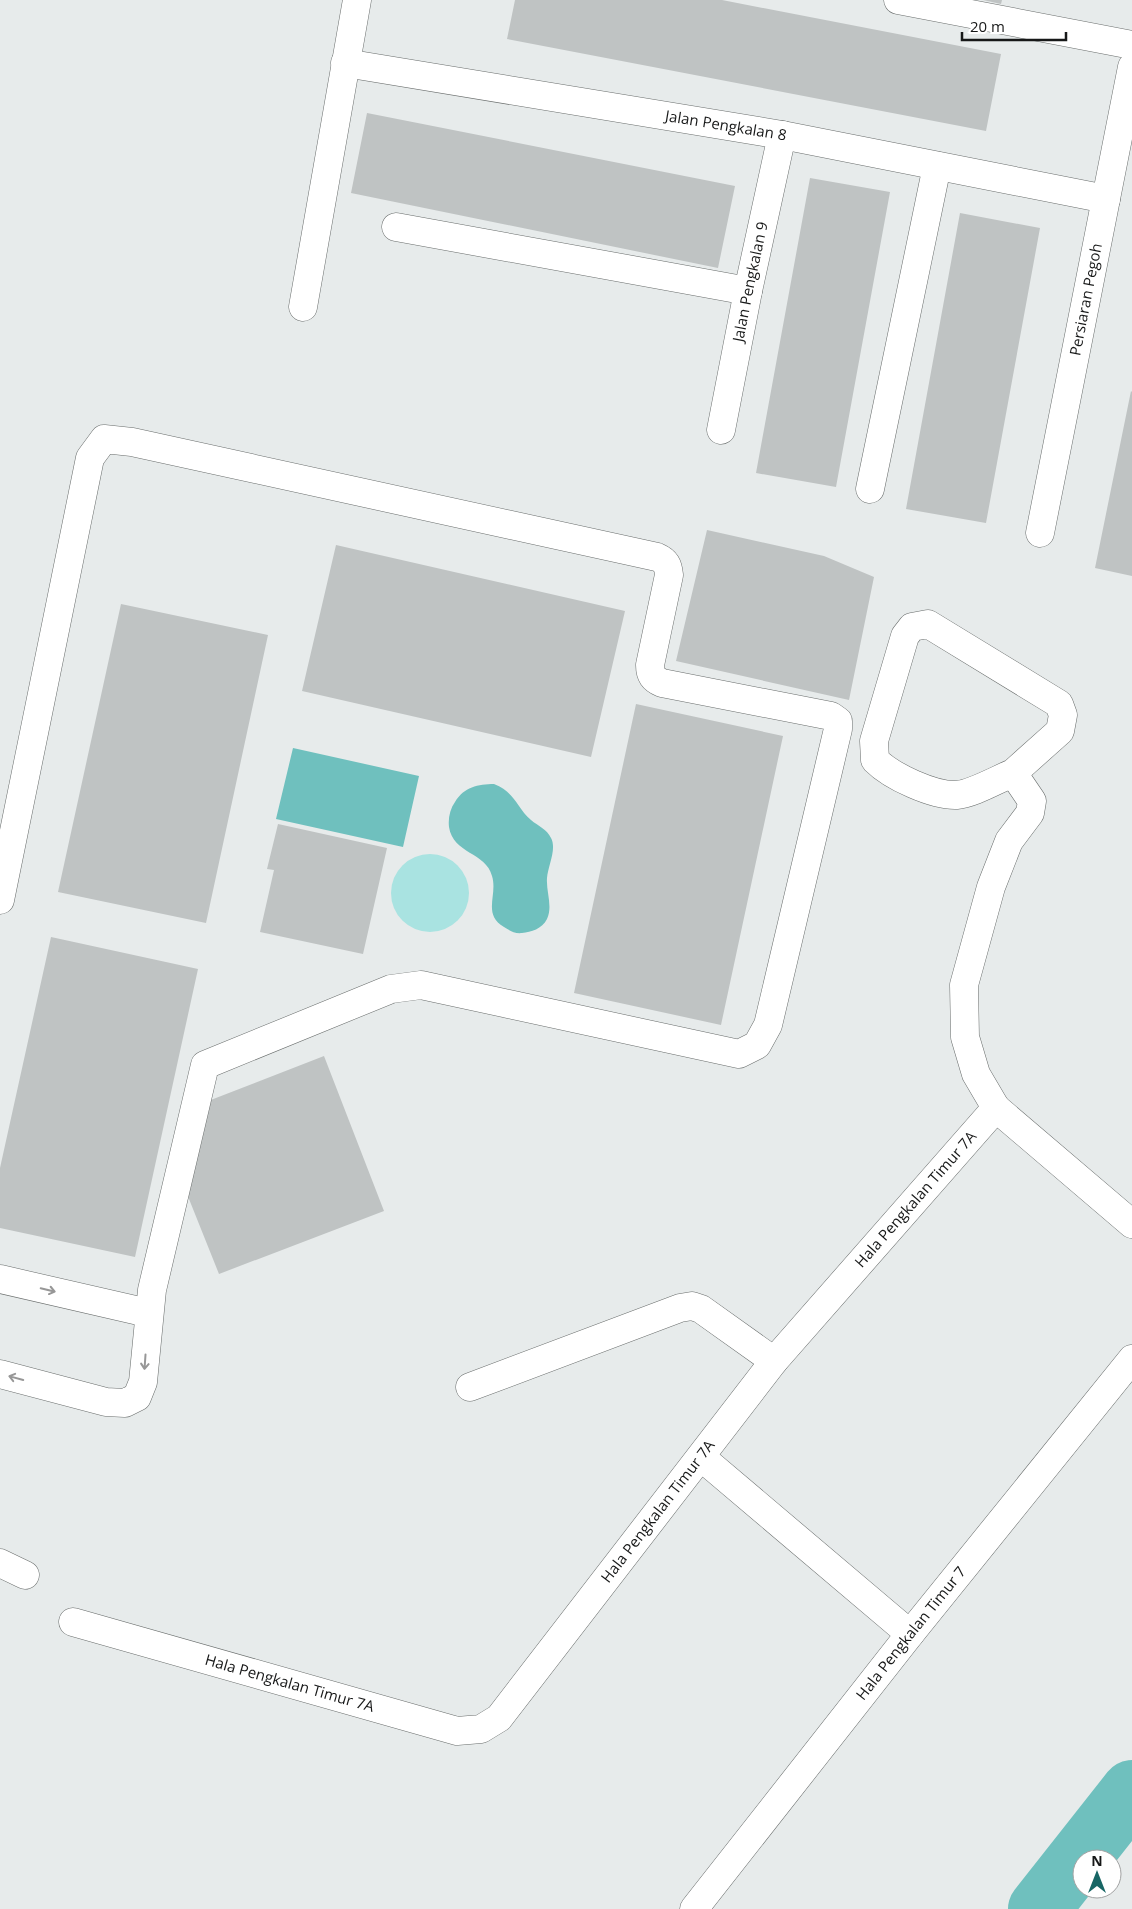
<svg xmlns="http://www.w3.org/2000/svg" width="1132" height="1909" font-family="'Open Sans',sans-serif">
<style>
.green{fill:#a9e3e1}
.water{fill:#6fc0be}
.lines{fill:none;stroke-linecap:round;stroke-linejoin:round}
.river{stroke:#6fc0be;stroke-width:62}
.building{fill:#bfc3c3}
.minor-casing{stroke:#696d6c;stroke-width:29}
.minor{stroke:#fff;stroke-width:28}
.oneway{stroke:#979797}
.labels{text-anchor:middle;stroke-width:4;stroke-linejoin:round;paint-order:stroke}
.street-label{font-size:15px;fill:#171818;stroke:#fff}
</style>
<rect width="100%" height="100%" fill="#e7ebeb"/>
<path class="green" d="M391 893a39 39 0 1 1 78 0a39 39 0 1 1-78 0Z"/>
<path class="water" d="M293,748L419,776L403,847L276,819Z
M494,784C516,793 516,807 531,820C538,826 547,829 551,838C557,849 548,866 547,878C546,892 553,906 547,919C542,929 531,932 522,933C515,934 509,930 504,927C482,914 498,895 492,876C486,852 453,854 449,827C448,818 450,809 455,802C464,787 478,784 494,784Z"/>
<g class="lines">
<path class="river" d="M1039,1909L1132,1791"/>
</g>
<path class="building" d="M515,0H722L1001,54L986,131L507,39Z
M983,0H1002L1001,4Z
M367,113L735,186L718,268L351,193Z
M810,178L890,192L836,487L756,473Z
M960,213L1040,228L986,523L906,509Z
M1131,391L1132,392V576L1095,568Z
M707,530L824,556L874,577L849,700L676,661Z
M336,545L625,611L591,757L302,691Z
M121,604L268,635L206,923L58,892Z
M636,704L783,736L721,1025L574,993Z
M278,824L387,848L363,954L260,932L274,870L267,869Z
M51,937L198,969L135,1257L0,1228V1168Z
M324,1056L384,1211L219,1274L183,1184L203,1103Z"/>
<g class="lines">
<defs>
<g id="minor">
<path d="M898,0L1132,45"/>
<path id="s1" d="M345,63L782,135L1106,199"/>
<path d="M396,227L748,291"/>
<path d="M303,307L357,0"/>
<path id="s2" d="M721,430L748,291L782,135"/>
<path d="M870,489L937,166"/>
<path id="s3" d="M1040,533L1132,67"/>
<path d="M0,900L90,458L104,439L132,442L657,557C666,561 668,565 669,575L650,665C650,675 653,679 662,683L831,716L838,721V729L768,1025L757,1045L739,1054L421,985L391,989L205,1065L152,1290L143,1382L137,1397L125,1403L106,1402L0,1374"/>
<path d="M996,1108L976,1074L965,1037L964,985L991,887L1009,841L1030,813L1032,801L1013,773C998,779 972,794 957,795C934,796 892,777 875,760L874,741L905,636L912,627L928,624L1059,704L1063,715L1060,731L1013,773"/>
<path d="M0,1279L148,1313"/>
<path d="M470,1387L680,1308L692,1306L701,1309L774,1361"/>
<path d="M701,1457L910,1634"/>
<path d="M0,1563L25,1575"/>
<path id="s4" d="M73,1622L457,1731L481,1729L499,1718L774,1361L996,1108L1132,1224"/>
<path id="s5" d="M694,1909L910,1634L1132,1359"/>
</g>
</defs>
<use href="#minor" class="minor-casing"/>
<use href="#minor" class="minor"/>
</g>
<defs><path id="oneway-shaft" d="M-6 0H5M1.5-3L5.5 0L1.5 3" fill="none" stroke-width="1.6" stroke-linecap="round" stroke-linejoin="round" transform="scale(1.25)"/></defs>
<g class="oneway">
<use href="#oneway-shaft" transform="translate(48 1290) rotate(13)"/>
<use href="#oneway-shaft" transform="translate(145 1362) rotate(94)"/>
<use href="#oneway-shaft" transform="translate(16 1378) rotate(-165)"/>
</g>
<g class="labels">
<g class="street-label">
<text dy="5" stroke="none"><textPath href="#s1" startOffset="386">Jalan Pengkalan 8</textPath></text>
<text dy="5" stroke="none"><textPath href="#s2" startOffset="151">Jalan Pengkalan 9</textPath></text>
<text dy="5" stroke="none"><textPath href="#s3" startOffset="238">Persiaran Pegoh</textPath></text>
<text dy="5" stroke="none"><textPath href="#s4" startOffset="1110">Hala Pengkalan Timur 7A</textPath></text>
<text dy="5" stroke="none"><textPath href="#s4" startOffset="705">Hala Pengkalan Timur 7A</textPath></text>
<text dy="5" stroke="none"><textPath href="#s5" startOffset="351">Hala Pengkalan Timur 7</textPath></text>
<text dy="5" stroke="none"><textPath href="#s4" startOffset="225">Hala Pengkalan Timur 7A</textPath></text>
</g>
</g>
<g transform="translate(1097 1874)"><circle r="24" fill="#ffffff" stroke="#a2a3a3"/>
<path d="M0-4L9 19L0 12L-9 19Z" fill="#186665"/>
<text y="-8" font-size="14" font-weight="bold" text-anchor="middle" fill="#171818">N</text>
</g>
<path d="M962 32v8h104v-8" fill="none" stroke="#171818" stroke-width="2.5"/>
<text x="970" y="32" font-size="15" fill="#171818" stroke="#ffffff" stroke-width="4" paint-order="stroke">20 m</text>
</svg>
